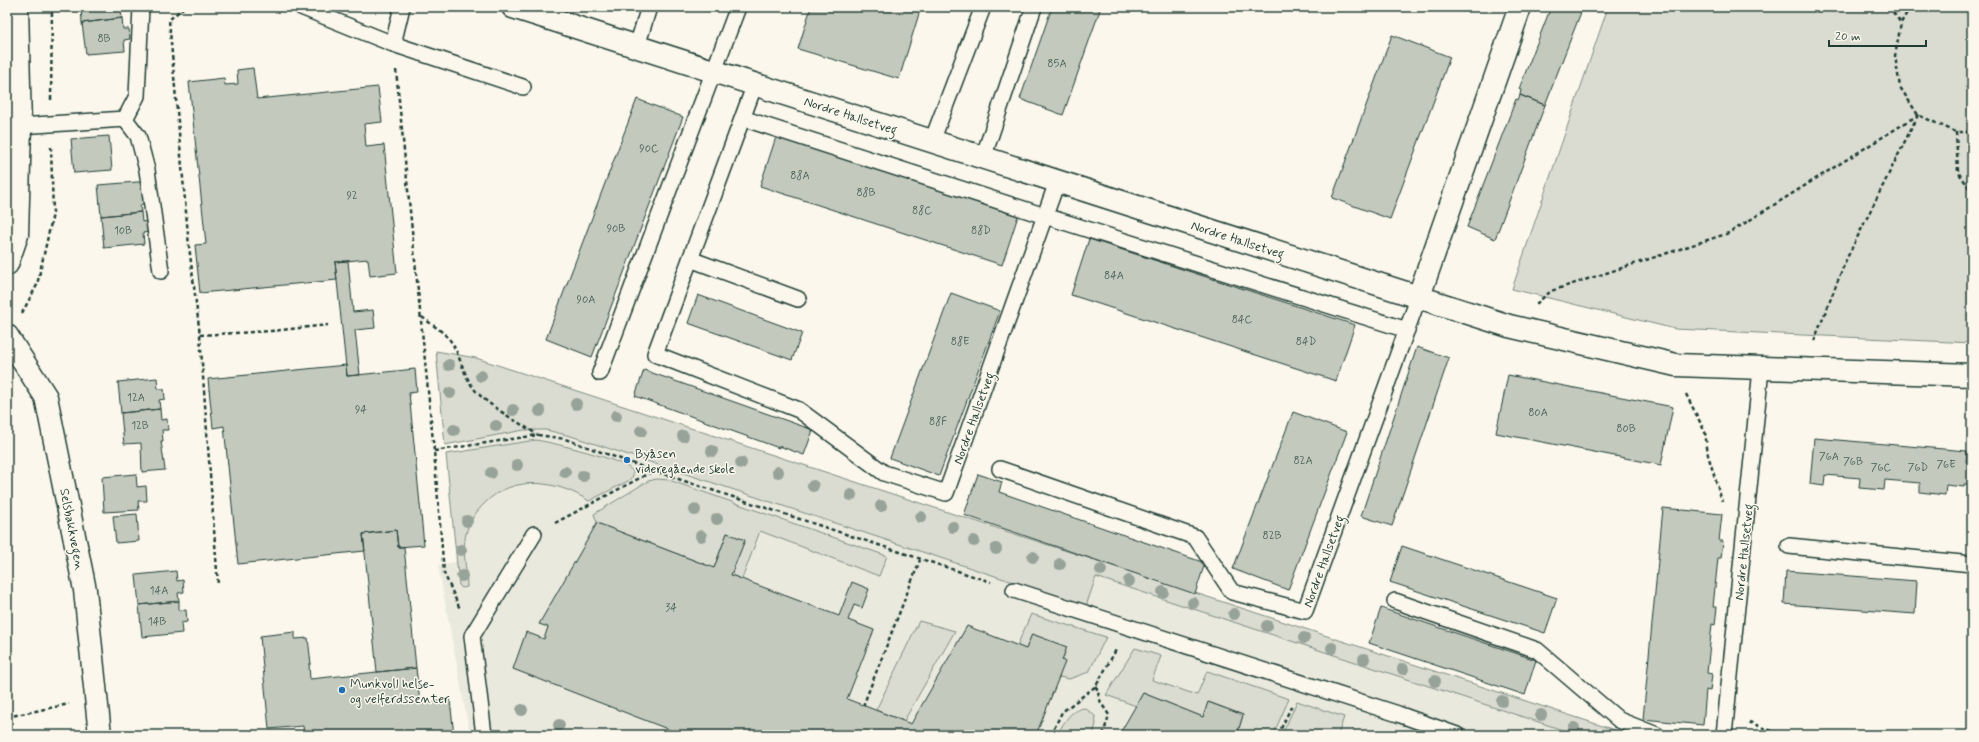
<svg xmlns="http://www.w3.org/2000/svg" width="1979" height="742" font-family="Mynerve,sans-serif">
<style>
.built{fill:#eae9de}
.green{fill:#dbdcd1;stroke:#7d8c82}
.building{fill:#c4c9be;stroke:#1f3d34}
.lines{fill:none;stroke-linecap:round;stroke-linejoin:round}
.lane-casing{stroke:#1f3d34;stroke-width:18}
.street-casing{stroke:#1f3d34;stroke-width:25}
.secondary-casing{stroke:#1f3d34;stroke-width:25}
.path{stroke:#1f3d34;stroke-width:2.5;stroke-dasharray:4 3;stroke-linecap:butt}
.lane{stroke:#fbf7ec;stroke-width:15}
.street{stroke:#fbf7ec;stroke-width:22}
.secondary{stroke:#fbf7ec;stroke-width:22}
.tree{fill:#97a298}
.poi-dot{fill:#1f6fb2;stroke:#fbf7ec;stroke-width:1.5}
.labels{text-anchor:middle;stroke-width:3;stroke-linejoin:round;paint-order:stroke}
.number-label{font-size:11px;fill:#486056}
.street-label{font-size:13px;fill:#1f3d34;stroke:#fbf7ec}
.poi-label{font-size:13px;fill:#1f3d34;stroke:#fbf7ec;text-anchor:start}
</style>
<rect width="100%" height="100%" fill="#fbf7ec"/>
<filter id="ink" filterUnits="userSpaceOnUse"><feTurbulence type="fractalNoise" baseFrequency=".025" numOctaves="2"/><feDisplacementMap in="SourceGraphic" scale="8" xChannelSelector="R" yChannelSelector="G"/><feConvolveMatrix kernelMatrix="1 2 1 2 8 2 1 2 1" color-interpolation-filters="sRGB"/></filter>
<g filter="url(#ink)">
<path class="built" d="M476,358L1630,735H470L438,565L461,561Z"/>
<path class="green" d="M1608,7H1972V343L1675,329L1512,289Z
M436,351L476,358L1630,735H1578L1096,577L1086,606L571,436L546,430H524L445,445Z
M536,440C555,443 622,459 633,471V476L628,481L589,501C557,480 512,474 484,504C477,511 470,520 467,530C461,548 467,568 467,587L462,588L459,585L446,454Z
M657,479L669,480L887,556L879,576L760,531L742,579L731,575L744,540L727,533L714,568L597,523L594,514L648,481Z
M1031,614L1106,637L1089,672L1069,679L1059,677L1066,647L1032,634L1026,649L1017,646Z
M919,621L955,631L904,721L876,710Z
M1135,648L1161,656L1152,680L1197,695L1207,671L1289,699L1273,735H1237L1243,715L1209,702L1203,717L1143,693L1136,706L1106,695Z
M1297,701L1344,717L1338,735H1282Z
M1085,708L1095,716L1096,724L1093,735H1057C1064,723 1070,709 1085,708Z"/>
<path class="building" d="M81,7H128V9L121,10L122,18L82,23Z
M811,7H921L899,79L798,49Z
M1052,7H1101L1063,115L1020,99Z
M1551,7H1583L1545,105L1520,95L1521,90L1519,89Z
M122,18L123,29H129L130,39L124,40L125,51L86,54L82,23Z
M1392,35L1450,57L1390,219L1332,198Z
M253,68L257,99L378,87L382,122L364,124L366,147L384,145L397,273L370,276L368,259L335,262L337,280L200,293L195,245L206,244L189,82L224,78L225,85L238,84L237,70Z
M1520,95L1545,105L1495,239L1467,227L1516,99L1518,100Z
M637,99L683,117L592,357L546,339Z
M109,136L112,170L74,173L71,139Z
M776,137L1018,216L1002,265L760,186Z
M137,182H147L149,204L140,205L141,212L101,216L98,185Z
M141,212L142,222L148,221L149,232L143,233L144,244L104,248L101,216Z
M1089,239L1355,325L1336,381L1071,295Z
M348,261L353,312L373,310L375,328L355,330L360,375L347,376L335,262Z
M951,293L1000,311L939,476L890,458Z
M698,295L802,333L792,360L688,323Z
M1417,347L1449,358L1392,526L1361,516Z
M346,365L347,376L415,369L417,392L409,393L424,545L398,547L396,530L363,534L365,551L238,564L224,426L213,428L208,379Z
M644,370L813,430L804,455L779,446V448L635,396Z
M1508,375L1673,407L1661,465L1496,433Z
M157,378L158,389H164L165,399L159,400L160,409L121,413L118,382Z
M160,409L161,420L167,419L168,430H162L163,441H161L165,470L142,472L141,443L124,444L121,413Z
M1293,412L1347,432L1288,590L1233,569Z
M1814,438L1967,451L1966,462H1972L1971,484H1964V487L1946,485L1945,495L1920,492V483L1885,480L1884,490L1859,488L1860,478L1825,475L1824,486L1810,484Z
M136,474L137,487L146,486L147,501H138L139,510L104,512L102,477Z
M978,474L1002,482L999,492L1205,563L1195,594L964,515Z
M1663,508L1722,514L1719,541H1723L1721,558H1718L1713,607H1717L1715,625L1712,624L1707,673L1712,674L1710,691L1706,690L1703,725L1643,719Z
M137,514L139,541L116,543L113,516Z
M597,523L714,568L727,533L745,540L731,575L839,616L852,582L869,589L862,608L854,605L848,620L874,630L847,699L911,724L967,626L1026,649L1032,634L1067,647L1062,660L1065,662L1036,735H683L513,669L526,632L544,639L548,627L539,624Z
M396,530L398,547H404L416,668L377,672L363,534Z
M1402,546L1557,598L1545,633L1390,582Z
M176,571L177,581L183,580L184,592L178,593L179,601L139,605L136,575Z
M1786,571L1917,581L1915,614L1784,604Z
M179,601V611L186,610L187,622L181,623L182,633L142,637L139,605Z
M1381,608L1536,660L1525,695L1369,643Z
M295,632V639L308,638L311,664H309L310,679L416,668L420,703L450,700L454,735H304L303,726L269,729L260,636Z
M1143,693L1203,717L1208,702L1243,715L1237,735H1119Z"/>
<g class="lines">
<defs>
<path id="lane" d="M301,7L393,44L523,87
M393,44L402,7
M637,46L649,7
M755,84L655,354L799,410L884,473L946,493L1057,182
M742,118L1045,216L1407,330
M125,119L138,136L147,170L161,271
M20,126L125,119L137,96L141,7
M932,141L983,7
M983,158L1034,7
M690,259L798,299
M600,373L738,7
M1000,469L1195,537L1232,592L1305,611L1419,296
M1789,546L1972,564
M1014,590L1398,714L1457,735
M1395,601L1537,650L1619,720L1657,735
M484,735L472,636L534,534
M1724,735L1761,369"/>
<path id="street" d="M513,7L1509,326L1676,365L1972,375
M1419,296L1520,7
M7,336L46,397L85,590L100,735"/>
<path id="secondary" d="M7,264L17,235L20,126L17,7"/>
</defs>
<use href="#lane" class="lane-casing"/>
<use href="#street" class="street-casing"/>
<use href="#secondary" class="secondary-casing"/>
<path class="path" d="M184,7L169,20L189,246L200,335L218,585
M1889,7L1901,23
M1910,7L1901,23L1895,56L1900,87L1918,115L1956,132H1972
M396,70L434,451L444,573L460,609
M51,100L52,7
M1956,132L1958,172L1972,192
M1536,304L1551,291L1729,233L1918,115
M22,313L37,285L53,214L51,147
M422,317C432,325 445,332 452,343C461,358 464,377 475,390C488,406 520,423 538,435
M200,335L271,331L328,325
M1814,341L1846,260L1918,115
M1686,394L1705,432L1708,455L1722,501
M434,451L538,435L565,439L654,471L991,582
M555,523L653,471
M1096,686L1101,703L1109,715L1103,735
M863,706L920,560
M7,717L69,704
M1749,722L1782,735
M1051,735L1062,712L1096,686L1117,648
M1278,735L1292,705"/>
<use href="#lane" class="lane"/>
<use href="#street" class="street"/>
<use href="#secondary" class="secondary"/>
</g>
<g class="tree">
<circle cx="449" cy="365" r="6"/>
<circle cx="481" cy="376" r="6"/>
<circle cx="450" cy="393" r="6"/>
<circle cx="576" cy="404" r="6"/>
<circle cx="513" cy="410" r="6"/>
<circle cx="540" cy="411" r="6"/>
<circle cx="616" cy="416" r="6"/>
<circle cx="496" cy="426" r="6"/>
<circle cx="454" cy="430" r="6"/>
<circle cx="641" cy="431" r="6"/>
<circle cx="683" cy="436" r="6"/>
<circle cx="712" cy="451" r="6"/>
<circle cx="741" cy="463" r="6"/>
<circle cx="517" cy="465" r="6"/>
<circle cx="565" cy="472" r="6"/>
<circle cx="778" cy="472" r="6"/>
<circle cx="491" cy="473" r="6"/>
<circle cx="583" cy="476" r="6"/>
<circle cx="813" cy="486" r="6"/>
<circle cx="851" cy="495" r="6"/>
<circle cx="881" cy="506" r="6"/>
<circle cx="695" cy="510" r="6"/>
<circle cx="921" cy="517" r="6"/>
<circle cx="717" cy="519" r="6"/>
<circle cx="467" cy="521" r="6"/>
<circle cx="953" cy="527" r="6"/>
<circle cx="701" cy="536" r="6"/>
<circle cx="974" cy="541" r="6"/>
<circle cx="996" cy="549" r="6"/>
<circle cx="461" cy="550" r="6"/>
<circle cx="1033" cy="557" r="6"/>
<circle cx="1060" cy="564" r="6"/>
<circle cx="1101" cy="570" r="6"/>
<circle cx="462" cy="576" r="6"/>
<circle cx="1129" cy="581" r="6"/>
<circle cx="1163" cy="592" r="6"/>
<circle cx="1193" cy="603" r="6"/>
<circle cx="1234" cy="614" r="6"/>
<circle cx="1267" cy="626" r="6"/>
<circle cx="1304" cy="638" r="6"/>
<circle cx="1332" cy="648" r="6"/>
<circle cx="1364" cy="659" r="6"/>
<circle cx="1403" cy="669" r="6"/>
<circle cx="1435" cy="681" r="6"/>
<circle cx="1502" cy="701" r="6"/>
<circle cx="522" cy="710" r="6"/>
<circle cx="1541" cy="715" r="6"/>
<circle cx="559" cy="725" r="6"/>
<circle cx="1574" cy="728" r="6"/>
</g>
</g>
<g class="poi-dot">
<circle cx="627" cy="460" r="4"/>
<circle cx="342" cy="690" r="4"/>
</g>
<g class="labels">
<g class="number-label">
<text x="104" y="42">8B</text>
<text x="1057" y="67">85A</text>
<text x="649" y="152">90C</text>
<text x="800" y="179">88A</text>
<text x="866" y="196">88B</text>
<text x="352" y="199">92</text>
<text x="922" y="214">88C</text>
<text x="616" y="232">90B</text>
<text x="123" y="234">10B</text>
<text x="981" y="234">88D</text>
<text x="1114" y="279">84A</text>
<text x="586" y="303">90A</text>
<text x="1242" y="323">84C</text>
<text x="960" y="345">88E</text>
<text x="1306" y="345">84D</text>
<text x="136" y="401">12A</text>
<text x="361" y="413">94</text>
<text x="1538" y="416">80A</text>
<text x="938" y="425">88F</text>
<text x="140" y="429">12B</text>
<text x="1626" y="432">80B</text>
<text x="1829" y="460">76A</text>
<text x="1303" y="464">82A</text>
<text x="1853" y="465">76B</text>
<text x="1946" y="468">76E</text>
<text x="1881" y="471">76C</text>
<text x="1918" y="471">76D</text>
<text x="1272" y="539">82B</text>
<text x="159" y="594">14A</text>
<text x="671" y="611">34</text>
<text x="157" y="625">14B</text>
</g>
<g class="street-label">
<text transform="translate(851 115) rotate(18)" y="5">Nordre Hallsetveg</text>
<text transform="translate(1238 239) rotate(18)" y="5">Nordre Hallsetveg</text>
<text transform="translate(973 418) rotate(-70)" y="5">Nordre Hallsetveg</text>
<text transform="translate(73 529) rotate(79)" y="5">Selsbakkvegen</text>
<text transform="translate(1743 552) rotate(-84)" y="5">Nordre Hallsetveg</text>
<text transform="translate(1323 561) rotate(-70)" y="5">Nordre Hallsetveg</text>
</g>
<g class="poi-label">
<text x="635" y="458">Byåsen<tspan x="635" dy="15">videregående skole</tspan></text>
<text x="350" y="688">Munkvoll helse-<tspan x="350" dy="15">og velferdssenter</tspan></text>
</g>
</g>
<rect width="1979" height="742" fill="none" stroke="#fbf7ec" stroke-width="24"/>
<rect x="12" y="12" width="1955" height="718" fill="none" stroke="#1f3d34" stroke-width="1.5" filter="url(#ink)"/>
<path d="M1829 40v6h97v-6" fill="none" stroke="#1f3d34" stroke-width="2"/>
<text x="1835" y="40" font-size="12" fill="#1f3d34" stroke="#fbf7ec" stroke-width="3" paint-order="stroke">20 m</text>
</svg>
